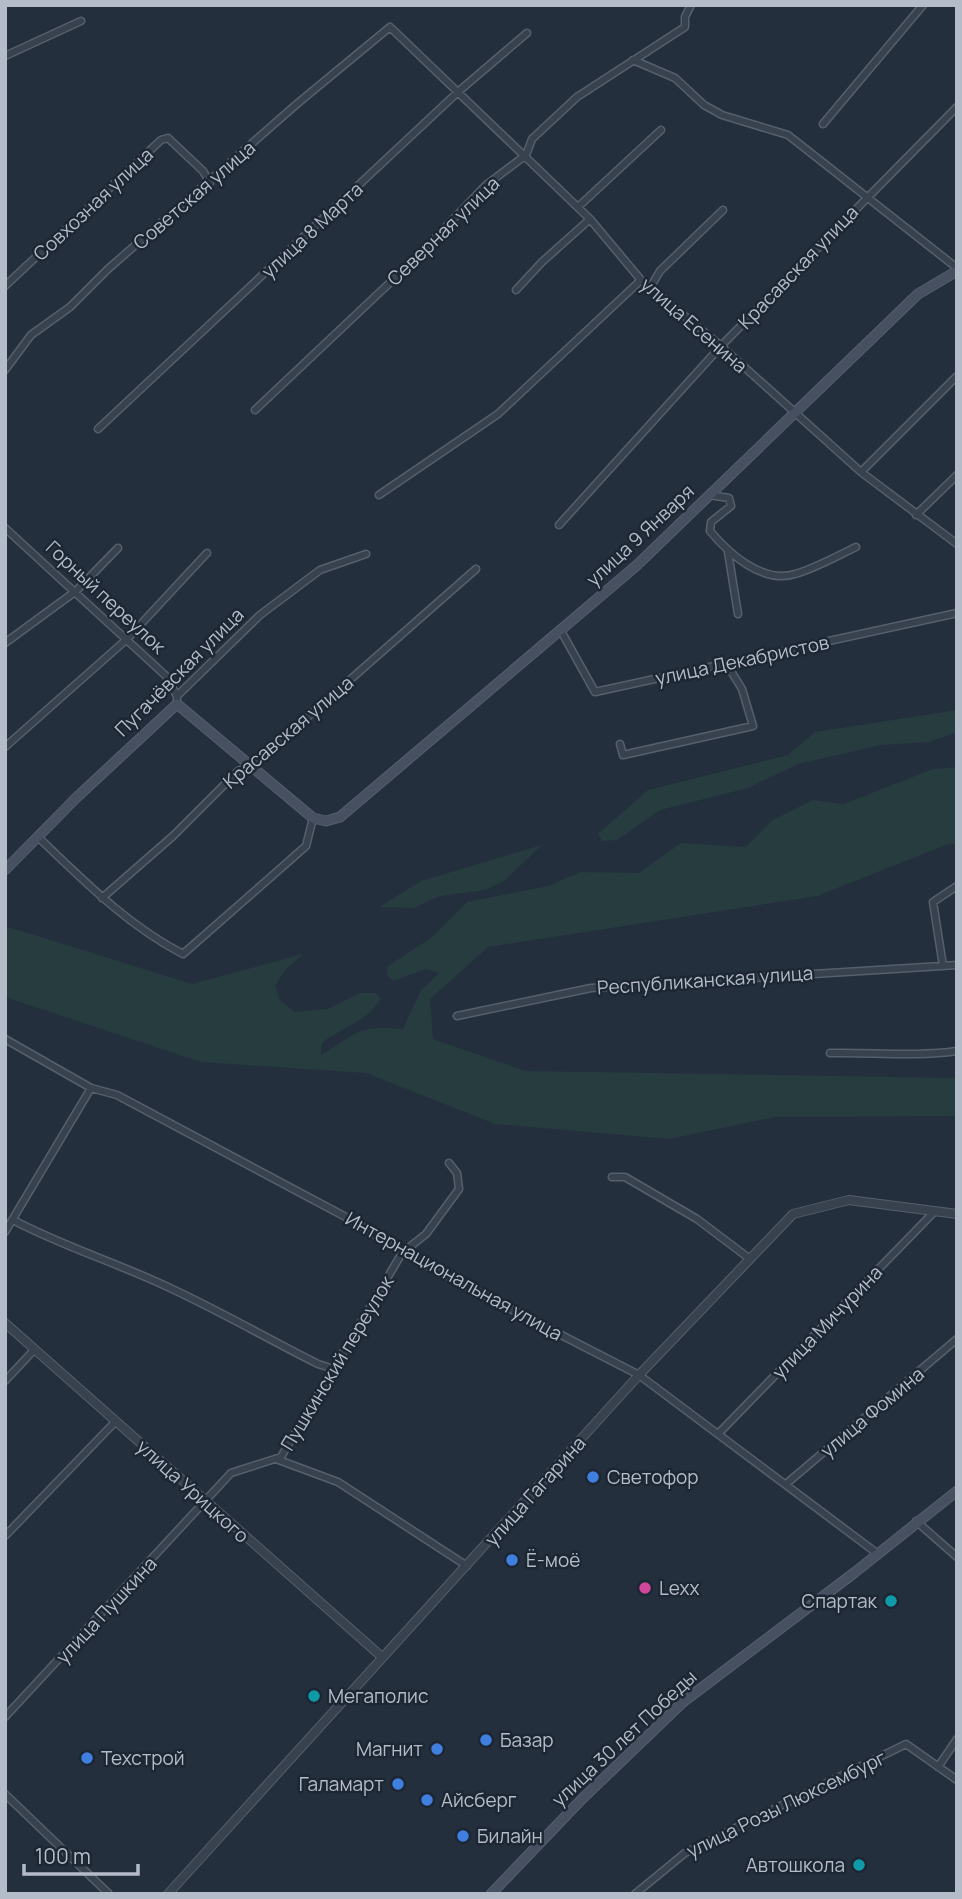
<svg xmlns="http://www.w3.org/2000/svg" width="962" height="1899" font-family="Manrope,sans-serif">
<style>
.green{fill:#263c3f}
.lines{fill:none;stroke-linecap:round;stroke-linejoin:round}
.minor-casing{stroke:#565f6c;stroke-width:9}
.tertiary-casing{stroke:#565f6c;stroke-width:10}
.secondary-casing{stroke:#565f6c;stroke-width:11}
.minor{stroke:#38414e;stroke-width:6}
.tertiary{stroke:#38414e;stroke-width:8}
.secondary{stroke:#465061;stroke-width:9}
.shop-dot{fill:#3f7fe0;stroke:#1d2633;stroke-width:2.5}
.hotel-dot{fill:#d1479c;stroke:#1d2633;stroke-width:2.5}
.culture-dot{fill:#0f9aa8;stroke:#1d2633;stroke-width:2.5}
.labels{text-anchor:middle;stroke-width:5;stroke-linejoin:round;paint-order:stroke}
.street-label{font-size:19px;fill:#b4bcc9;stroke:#1d2633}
.poi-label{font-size:19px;fill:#b4bcc9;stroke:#1d2633;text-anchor:start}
</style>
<rect width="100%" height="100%" fill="#242f3e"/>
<path class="green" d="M957,710V732L929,742L881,745L798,764L748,788L660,810L617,840L602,841L598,834L648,790L788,755L815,732Z
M957,767V844H948L817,896L488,947L430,999L433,1039L525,1071L957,1078V1116L775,1117L669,1139L495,1124L366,1073L201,1062L5,997V926L192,984L303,954L286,969L275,986L280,1000L295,1012L328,1009L360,993H375L381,998C368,1022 342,1027 322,1043L321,1055C358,1032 358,1025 403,1029L421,990L439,973L426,969L393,981L387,974L388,966L431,938L467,902L548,886L580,872L639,873L681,843L746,847L771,821L813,800L844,804L933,769Z
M542,845L504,881L485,890L440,896L414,908L379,907L421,881Z"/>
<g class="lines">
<defs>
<path id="minor" d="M5,56L81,21
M633,60L675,78L704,105L722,115L788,135L957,268
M823,124L923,5
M578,207L661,130
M5,286L161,140L168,138L203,171L210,183
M650,288L660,271L723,210
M516,290L542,262L590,219
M5,370L31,335L70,307L108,269L298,103L390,27L590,219L641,280L721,346L861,472L957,544
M255,410L415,259L486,185L526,155L532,139L577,97L685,27V17L691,5
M98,429L459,91L527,33
M861,472L957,376
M379,495L498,414L641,280
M709,495L729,498L731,506L711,522L710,531C729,554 763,584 795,574C816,568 837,556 856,547
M916,515L957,475
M559,525L721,346L957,107
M5,528L166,676L177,696
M728,552L738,614
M561,631L595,692L957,613
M5,643L76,591L118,548
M177,704V696L260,615L320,570L366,554
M620,744L623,755L753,726L742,689L726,663
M5,747L127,639L207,553
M38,837C83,880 127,925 183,954L306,846L313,818
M102,898L173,836L238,771L253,765L476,569
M943,966L933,902L957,886
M457,1016L591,988L957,965
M5,1039L91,1088L117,1095L357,1223L402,1253L639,1375L878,1554
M830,1053C872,1052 915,1057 957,1051
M612,1177H625L697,1219L750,1259
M13,1220C64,1247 118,1263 170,1288C220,1311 268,1339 318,1364L334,1369
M5,1232L91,1088
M5,1381L33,1351
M719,1433L935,1211
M276,1459L338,1482L467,1566
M786,1484L957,1339
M916,1521L957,1557
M5,1536L115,1422
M5,1717L231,1473L281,1457L402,1253L426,1234L459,1189L457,1173L449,1163
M938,1767L957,1739
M5,1794L109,1894
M635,1894L685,1853L906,1744L957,1780"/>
<path id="tertiary" d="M5,1323L382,1657
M168,1894L639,1375L793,1214L849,1200L957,1214"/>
<path id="secondary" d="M5,870L76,798L177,704L313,818L326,821L340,817L636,566L918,294L957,271
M491,1894L582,1799L683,1702L854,1573L957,1491"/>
</defs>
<use href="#minor" class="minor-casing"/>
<use href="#tertiary" class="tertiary-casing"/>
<use href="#secondary" class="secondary-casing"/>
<use href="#minor" class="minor"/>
<use href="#tertiary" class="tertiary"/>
<use href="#secondary" class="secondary"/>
</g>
<g class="shop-dot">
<circle cx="593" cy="1477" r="7"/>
<circle cx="512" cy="1560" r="7"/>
<circle cx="486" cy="1740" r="7"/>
<circle cx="437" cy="1749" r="7"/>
<circle cx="87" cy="1758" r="7"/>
<circle cx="398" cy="1784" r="7"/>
<circle cx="427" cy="1800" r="7"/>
<circle cx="463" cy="1836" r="7"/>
</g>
<circle class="hotel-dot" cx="645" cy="1588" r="7"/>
<g class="culture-dot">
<circle cx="891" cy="1601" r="7"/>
<circle cx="314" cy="1696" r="7"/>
<circle cx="859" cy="1865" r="7"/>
</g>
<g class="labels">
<g class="street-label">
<text transform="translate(194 195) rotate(-41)" y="7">Советская улица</text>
<text transform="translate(93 204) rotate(-43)" y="7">Совхозная улица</text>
<text transform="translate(312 230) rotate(-43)" y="7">улица 8 Марта</text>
<text transform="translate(443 231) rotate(-44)" y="7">Северная улица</text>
<text transform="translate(798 267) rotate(-46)" y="7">Красавская улица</text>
<text transform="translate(694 325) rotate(41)" y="7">улица Есенина</text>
<text transform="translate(640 535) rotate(-43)" y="7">улица 9 Января</text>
<text transform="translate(106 597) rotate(43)" y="7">Горный переулок</text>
<text transform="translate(742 660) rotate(-12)" y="7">улица Декабристов</text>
<text transform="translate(179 672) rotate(-45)" y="7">Пугачёвская улица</text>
<text transform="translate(288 732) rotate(-40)" y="7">Красавская улица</text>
<text transform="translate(705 980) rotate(-4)" y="7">Республиканская улица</text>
<text transform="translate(454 1276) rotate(29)" y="7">Интернациональная улица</text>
<text transform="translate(827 1322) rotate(-46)" y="7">улица Мичурина</text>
<text transform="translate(337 1363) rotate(-59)" y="7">Пушкинский переулок</text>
<text transform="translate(872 1412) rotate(-40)" y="7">улица Фомина</text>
<text transform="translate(193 1491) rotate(42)" y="7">улица Урицкого</text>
<text transform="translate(535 1491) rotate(-48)" y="7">улица Гагарина</text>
<text transform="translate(106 1610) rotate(-47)" y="7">улица Пушкина</text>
<text transform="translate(624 1738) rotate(-43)" y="7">улица 30 лет Победы</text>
<text transform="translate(786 1804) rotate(-26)" y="7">улица Розы Люксембург</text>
</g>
<g class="poi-label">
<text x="607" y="1484">Светофор</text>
<text x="526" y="1567">Ё-моё</text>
<text x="659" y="1595">Lexx</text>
<text x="877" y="1608" text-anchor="end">Спартак</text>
<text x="328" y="1703">Мегаполис</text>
<text x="500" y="1747">Базар</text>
<text x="423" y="1756" text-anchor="end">Магнит</text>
<text x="101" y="1765">Техстрой</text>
<text x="384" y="1791" text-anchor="end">Галамарт</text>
<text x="441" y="1807">Айсберг</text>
<text x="477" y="1843">Билайн</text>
<text x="845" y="1872" text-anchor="end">Автошкола</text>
</g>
</g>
<rect width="962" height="1899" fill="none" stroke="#b4bcc9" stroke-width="14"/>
<path d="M24 1864v10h114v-10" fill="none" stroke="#b4bcc9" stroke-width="3.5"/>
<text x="35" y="1864" font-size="21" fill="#b4bcc9" stroke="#1d2633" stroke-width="5" paint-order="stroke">100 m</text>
</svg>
